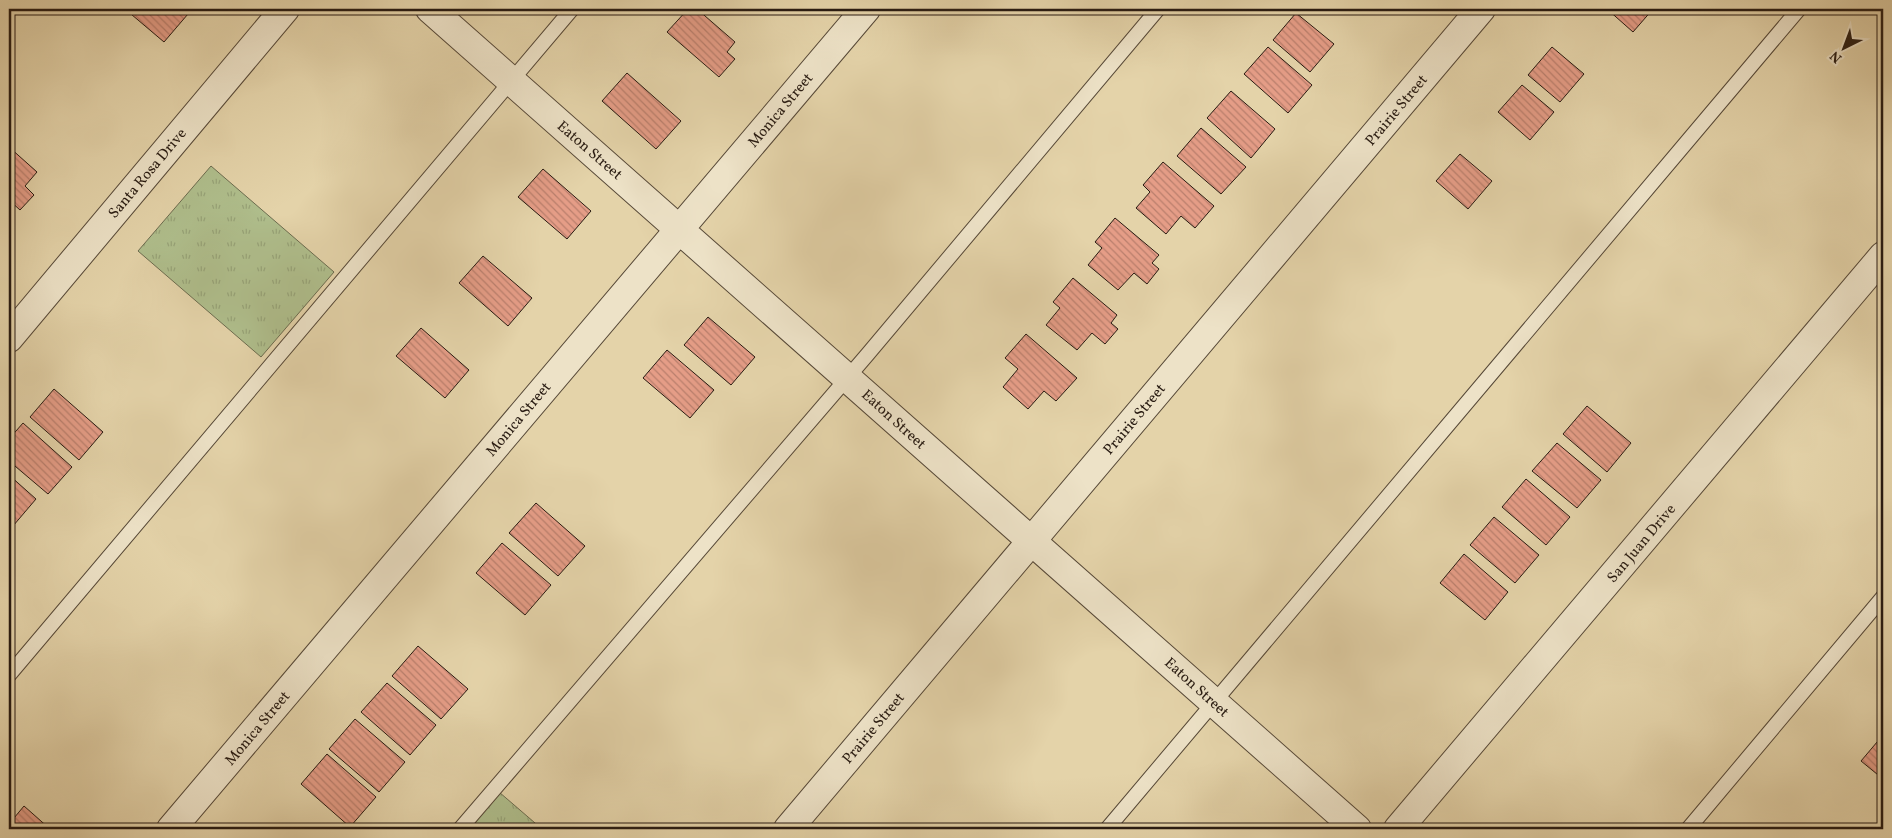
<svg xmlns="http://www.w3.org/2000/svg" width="1892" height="838" font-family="Vollkorn,serif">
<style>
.grass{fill:url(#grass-tufts);stroke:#6c6c4f}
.building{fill:url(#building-back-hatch);stroke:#281b12}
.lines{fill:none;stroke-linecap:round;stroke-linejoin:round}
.service-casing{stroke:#574938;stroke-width:16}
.minor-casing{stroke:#574938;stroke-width:30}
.service{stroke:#ede2c7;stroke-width:14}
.minor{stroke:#ede2c7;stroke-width:28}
.labels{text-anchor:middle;stroke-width:4.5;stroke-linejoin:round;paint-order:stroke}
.street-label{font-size:15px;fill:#281b12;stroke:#ede2c7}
</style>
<defs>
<pattern id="grass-tufts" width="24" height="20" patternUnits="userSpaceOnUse" patternTransform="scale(1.25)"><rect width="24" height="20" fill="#afbe8c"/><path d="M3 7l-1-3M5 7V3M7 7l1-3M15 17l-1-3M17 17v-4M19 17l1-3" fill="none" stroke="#97a378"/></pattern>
<pattern id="building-back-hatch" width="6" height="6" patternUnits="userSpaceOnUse" patternTransform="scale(1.25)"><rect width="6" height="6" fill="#e59d87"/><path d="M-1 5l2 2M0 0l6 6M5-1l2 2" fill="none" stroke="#ba7f6d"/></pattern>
</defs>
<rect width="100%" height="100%" fill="#e4d3a9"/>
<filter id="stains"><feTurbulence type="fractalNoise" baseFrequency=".004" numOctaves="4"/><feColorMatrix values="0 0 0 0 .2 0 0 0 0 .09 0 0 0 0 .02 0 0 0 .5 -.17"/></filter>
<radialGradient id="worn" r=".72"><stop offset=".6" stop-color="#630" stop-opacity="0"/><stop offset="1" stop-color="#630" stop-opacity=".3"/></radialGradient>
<path class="grass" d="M211,166L334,272L261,357L138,251Z
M499,792L542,829H467Z"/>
<path class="building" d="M125,9H182L188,14L164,42Z
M688,9H697L735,42L727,52L735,59L719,77L667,32Z
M1607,9H1653L1633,32Z
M1296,13L1334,44L1310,72L1273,40Z
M1268,47L1312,85L1288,113L1244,74Z
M1552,47L1584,74L1560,102L1528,75Z
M627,73L681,121L656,149L602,101Z
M1522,85L1554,112L1530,140L1498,112Z
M1231,91L1275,129L1251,158L1207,118Z
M1201,128L1246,167L1221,194L1177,156Z
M9,147L37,172L25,186L34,195L20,210L9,200Z
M1460,154L1492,181L1468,209L1436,181Z
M1163,162L1214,206L1195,228L1181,216L1166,234L1136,208L1150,192L1143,185Z
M543,169L591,211L567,239L518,197Z
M1115,218L1159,255L1152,263L1159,269L1147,284L1134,273L1118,290L1088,265L1102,248L1095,242Z
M483,256L532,298L508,326L459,283Z
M1073,278L1117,315L1111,323L1118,329L1105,344L1092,333L1077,350L1046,325L1060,308L1053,302Z
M708,317L755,357L731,385L684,345Z
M421,328L469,370L445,398L396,356Z
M1026,334L1077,378L1056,401L1044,391L1028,409L1003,387L1018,369L1005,358Z
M667,350L714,390L690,418L643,378Z
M54,389L103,432L79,460L30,417Z
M1587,406L1631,443L1607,472L1563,434Z
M23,423L72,467L48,494L9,461V439Z
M1557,443L1601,480L1577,508L1532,471Z
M9,475L36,499L13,526L9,523Z
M1526,479L1570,517L1546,545L1502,507Z
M536,503L585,546L558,576L509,533Z
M1494,517L1539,555L1515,583L1470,545Z
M502,543L551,585L525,615L476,573Z
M1464,554L1508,592L1485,620L1440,583Z
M418,646L468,689L441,719L392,676Z
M387,683L436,725L410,755L361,712Z
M355,719L405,762L379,792L329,749Z
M1883,735V779L1861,761Z
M327,754L376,797L350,827L301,784Z
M24,806L50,829H9V824Z"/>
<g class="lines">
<defs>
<path id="service" d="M9,675L572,9
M460,829L867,355L1158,9
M1107,829L1799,9
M1688,829L1883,597"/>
<path id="minor" d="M430,9L1357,829
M9,338L285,9
M171,829L866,9
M788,829L1481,9
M1398,829L1883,256"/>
</defs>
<use href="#service" class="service-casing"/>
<use href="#minor" class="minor-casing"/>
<use href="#service" class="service"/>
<use href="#minor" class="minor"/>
</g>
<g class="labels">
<g class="street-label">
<text transform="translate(780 110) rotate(-50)" y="5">Monica Street</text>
<text transform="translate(1396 110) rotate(-50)" y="5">Prairie Street</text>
<text transform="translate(590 150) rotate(41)" y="5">Eaton Street</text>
<text transform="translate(147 173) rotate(-50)" y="5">Santa Rosa Drive</text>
<text transform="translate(518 419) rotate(-50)" y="5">Monica Street</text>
<text transform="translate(894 419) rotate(42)" y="5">Eaton Street</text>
<text transform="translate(1134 419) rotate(-50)" y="5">Prairie Street</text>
<text transform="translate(1641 543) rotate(-50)" y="5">San Juan Drive</text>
<text transform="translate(1197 687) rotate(42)" y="5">Eaton Street</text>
<text transform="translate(257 728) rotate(-50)" y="5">Monica Street</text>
<text transform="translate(873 728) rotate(-50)" y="5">Prairie Street</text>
</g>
</g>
<rect width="1892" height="838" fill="none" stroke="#e4d3a9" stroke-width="30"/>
<rect x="10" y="10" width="1872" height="818" fill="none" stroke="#281b12" stroke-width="2.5"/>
<rect x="15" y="15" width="1862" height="808" fill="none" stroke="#281b12"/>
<g transform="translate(1844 48) rotate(222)" stroke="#ede2c7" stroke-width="4" paint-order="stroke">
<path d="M0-4L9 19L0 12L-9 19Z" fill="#281b12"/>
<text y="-8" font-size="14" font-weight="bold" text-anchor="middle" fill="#281b12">N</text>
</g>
<rect width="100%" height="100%" filter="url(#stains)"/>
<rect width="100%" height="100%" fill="url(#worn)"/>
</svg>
